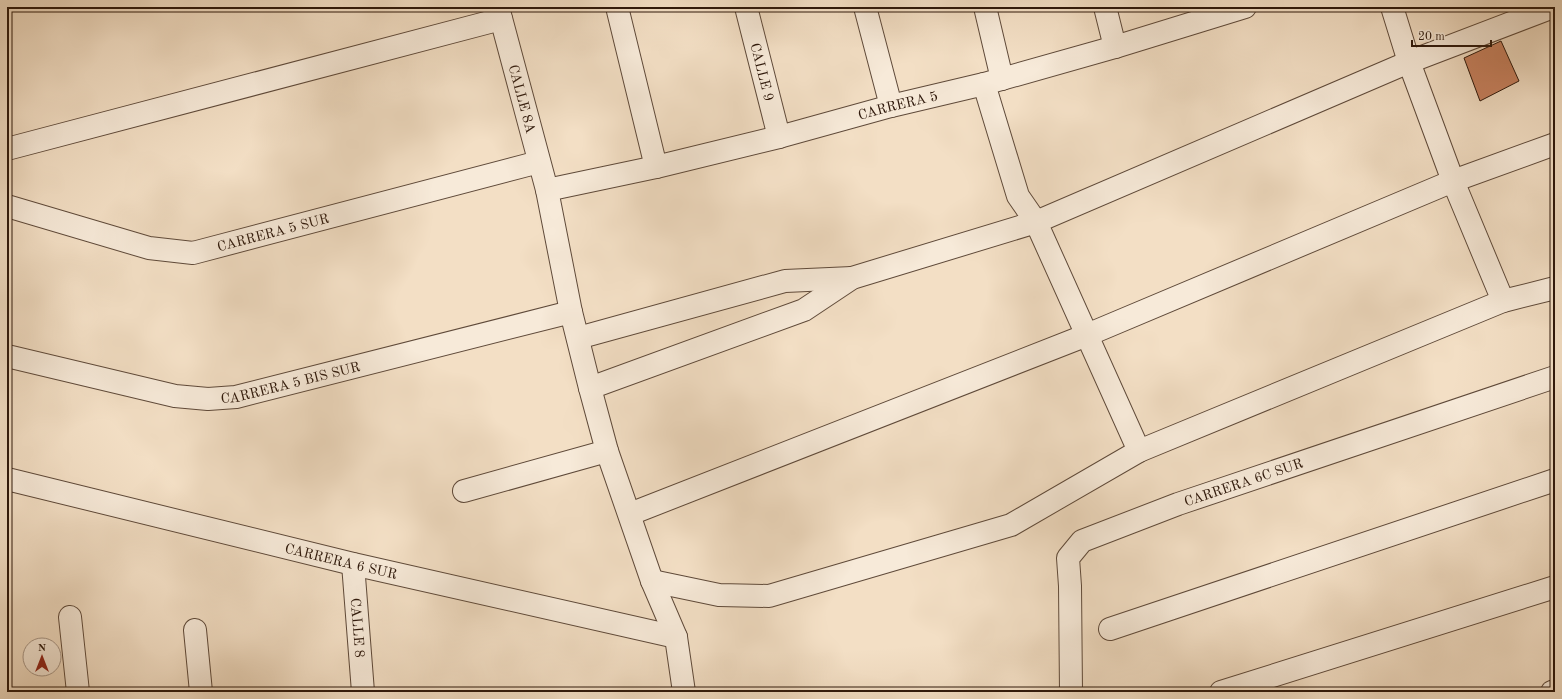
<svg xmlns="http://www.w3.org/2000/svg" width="1562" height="699" font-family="'Old Standard TT',serif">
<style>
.building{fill:#c88260;stroke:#2e180b}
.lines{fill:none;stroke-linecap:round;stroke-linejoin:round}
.minor-casing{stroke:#5f4a3a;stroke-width:24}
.minor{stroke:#f7ead9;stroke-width:22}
.labels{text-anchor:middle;stroke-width:3.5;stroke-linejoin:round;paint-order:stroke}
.street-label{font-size:14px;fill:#2e180b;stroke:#f7ead9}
</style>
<rect width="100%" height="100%" fill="#f3dfc5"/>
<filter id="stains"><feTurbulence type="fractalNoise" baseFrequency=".005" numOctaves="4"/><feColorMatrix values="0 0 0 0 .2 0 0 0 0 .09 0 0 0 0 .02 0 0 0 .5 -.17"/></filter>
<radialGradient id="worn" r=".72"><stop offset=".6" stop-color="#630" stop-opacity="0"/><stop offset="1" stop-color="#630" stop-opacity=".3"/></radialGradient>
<path class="building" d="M1501,41L1519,81L1480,101L1464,58Z"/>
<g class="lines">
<defs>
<g id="minor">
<path id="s1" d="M498,7L547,190L571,312L590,388L607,451L652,581L676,637L684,692"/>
<path d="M617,7L656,167"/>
<path id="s2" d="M746,7L779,137"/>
<path d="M865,7L891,106"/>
<path d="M985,7L1002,79"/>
<path d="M1105,7L1115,47"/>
<path d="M1392,7L1409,62L1453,181L1503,301"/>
<path d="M984,84L1018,196L1036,222L1139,451"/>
<path d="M7,149L501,19"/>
<path id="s3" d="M547,190L656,167L779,137L891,106L984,84L1115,47L1245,7"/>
<path id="s4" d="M7,206L149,248L193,253L539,162"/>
<path d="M578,338L785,281L852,278"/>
<path id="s5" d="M7,356L175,396L208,399L236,397L571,312"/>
<path d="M590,388L804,310L852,278L1036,222L1409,62L1553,7"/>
<path id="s6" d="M7,479L353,564L676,637"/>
<path d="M464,491L607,451"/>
<path d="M630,514L1087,335L1453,181L1555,144"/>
<path id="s7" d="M353,564L363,692"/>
<path d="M652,581L719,595L769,596L1011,525L1139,451L1503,301L1555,288"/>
<path d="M70,617L78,692"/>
<path d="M1110,629L1555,480"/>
<path d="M195,630L201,692"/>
<path id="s8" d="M1071,692L1070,586L1068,558L1082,541L1178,504L1555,377"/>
<path d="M1221,692L1555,587"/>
<path d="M1552,692L1555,691"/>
</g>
</defs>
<use href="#minor" class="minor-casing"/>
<use href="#minor" class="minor"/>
</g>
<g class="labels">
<g class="street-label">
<text dy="5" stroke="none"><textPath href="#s2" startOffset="67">CALLE 9</textPath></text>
<text dy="5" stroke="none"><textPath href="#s1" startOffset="95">CALLE 8A</textPath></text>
<text dy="5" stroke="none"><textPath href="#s3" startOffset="361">CARRERA 5</textPath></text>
<text dy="5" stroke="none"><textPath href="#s4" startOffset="275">CARRERA 5 SUR</textPath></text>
<text dy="5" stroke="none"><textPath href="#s5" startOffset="290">CARRERA 5 BIS SUR</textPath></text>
<text dy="5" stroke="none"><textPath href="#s8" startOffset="328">CARRERA 6C SUR</textPath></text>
<text dy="5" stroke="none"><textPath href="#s6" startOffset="344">CARRERA 6 SUR</textPath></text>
<text dy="5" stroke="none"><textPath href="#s7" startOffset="64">CALLE 8</textPath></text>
</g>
</g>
<rect width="1562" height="699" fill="none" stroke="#f3dfc5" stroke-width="24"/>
<rect x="8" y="8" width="1546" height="683" fill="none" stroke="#2e180b" stroke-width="2"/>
<rect x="12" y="12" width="1538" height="675" fill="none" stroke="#2e180b"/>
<g transform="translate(42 657)"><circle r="19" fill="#f7ead9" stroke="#a79687"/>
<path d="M0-3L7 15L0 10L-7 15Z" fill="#8f2418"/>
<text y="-6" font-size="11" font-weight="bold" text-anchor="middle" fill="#2e180b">N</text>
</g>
<path d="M1412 40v6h79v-6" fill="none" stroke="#2e180b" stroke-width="2"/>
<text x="1418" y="40" font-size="12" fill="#2e180b" stroke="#f7ead9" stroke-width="3" paint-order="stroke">20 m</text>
<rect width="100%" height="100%" filter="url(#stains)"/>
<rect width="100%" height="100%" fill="url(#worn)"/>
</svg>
